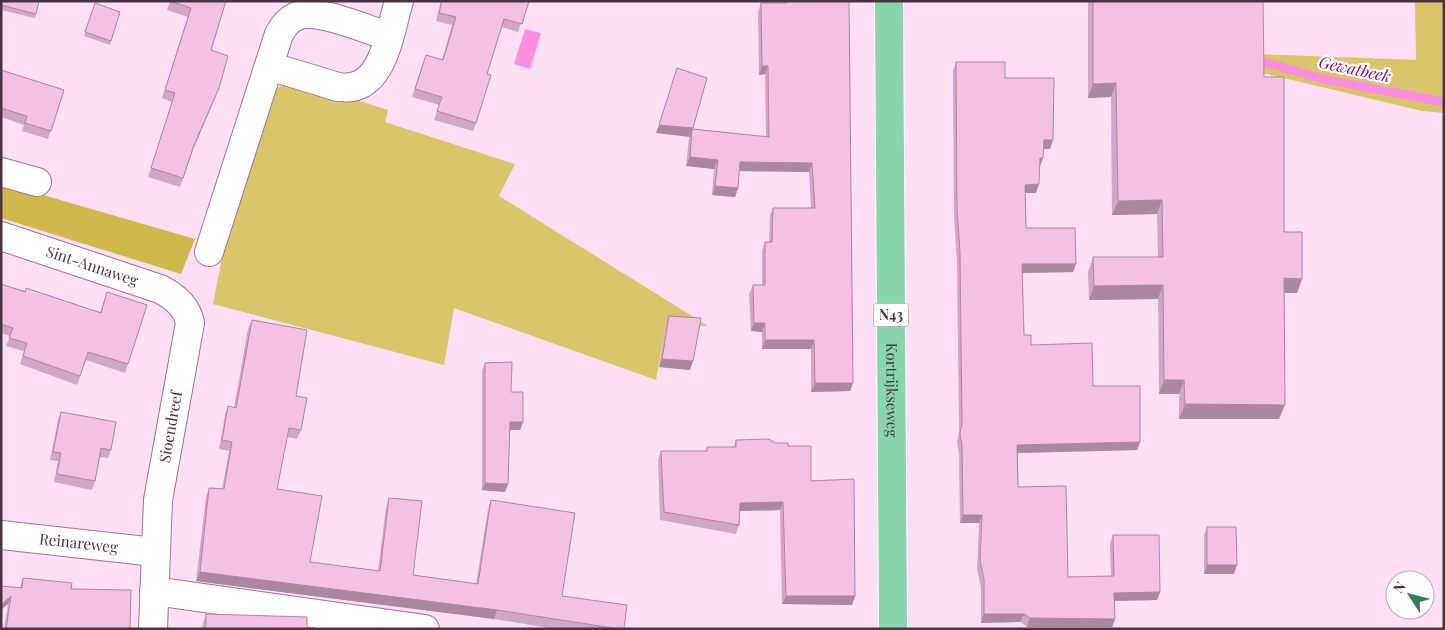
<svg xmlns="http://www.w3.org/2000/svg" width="1445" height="630" font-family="'Playfair Display',serif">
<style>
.green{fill:#d9c56a}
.forest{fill:#d0b84a}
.water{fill:#fb8ee0}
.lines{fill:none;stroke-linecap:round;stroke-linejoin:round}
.stream{stroke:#fb8ee0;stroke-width:9}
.minor-casing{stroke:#a07293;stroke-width:30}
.major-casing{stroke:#fff;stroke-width:30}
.minor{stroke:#fff;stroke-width:28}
.major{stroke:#89d5af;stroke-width:28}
.wall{fill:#d2a6c5}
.shaded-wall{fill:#ab87a0}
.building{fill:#f4c1e5;stroke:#ab87a0}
.labels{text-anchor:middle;stroke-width:4.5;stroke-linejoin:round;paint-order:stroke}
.shield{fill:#fff;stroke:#7f717b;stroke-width:1}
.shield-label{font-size:14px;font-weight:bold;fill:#483443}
.street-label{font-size:15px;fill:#483443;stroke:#fff}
.water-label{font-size:16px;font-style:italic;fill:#8d0077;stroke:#fff}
</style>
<rect width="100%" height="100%" fill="#fedff4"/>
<path class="green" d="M1415,1H1444V113L1422,111L1259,72L1258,54L1416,60Z
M285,83H302L388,110L385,122L515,164L499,196L708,326L666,325L656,380L454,308L444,365L213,304L228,227L273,91Z"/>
<path class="forest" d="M5,184L195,239L181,274L1,218V186Z"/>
<path class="water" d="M525,29L541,33L530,69L514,64Z"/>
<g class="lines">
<path class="stream" d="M1261,61L1323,79L1444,102"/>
<defs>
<g id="minor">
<path d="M269,66L338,87C384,94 389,33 399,1"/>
<path d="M1,172L37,182"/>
<path id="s1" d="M1,236L160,289C174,296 187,307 190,323L158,500L153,629"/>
<path d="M209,252L279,34C283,27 288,20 295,17C315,6 367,30 388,36"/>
<path id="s2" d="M1,535L155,552"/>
<path d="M154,591L425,629"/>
</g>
<g id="major">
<path id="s3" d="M889,1L893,629"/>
</g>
</defs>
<use href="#minor" class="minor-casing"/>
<use href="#major" class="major-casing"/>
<use href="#minor" class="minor"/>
<use href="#major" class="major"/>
</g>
<path class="wall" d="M1,1L36,14L35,18L1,10Z
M170,1H226L211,50L216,96L193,150L180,187L148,177L172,102L162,98L188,17L167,10Z
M441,1H529L518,32L502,27L487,74L476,123L473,131L434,120L439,105L412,97L423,63L442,60L452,25L436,21Z
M784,1H849L853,383L850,391L811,392V349H762V332L751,331L749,294L753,285H762V251L765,242H769L770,216L773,208H811L809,172L739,171L738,188L735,197L712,195L714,169L686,166L689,138L692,129L766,137L765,74L759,75L758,12L761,3H784Z
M1088,1H1263L1264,77L1284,232L1302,279L1297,293H1284L1279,419H1179V394H1159L1158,299L1089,300L1088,272L1093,257H1158L1157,214L1112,215L1111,97L1088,98Z
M95,3L120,12L110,45L84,36Z
M956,62L1005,78L1050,149H1043L1040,166L1036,193H1025L1026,228L1073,272L1022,273L1024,335L1031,345L1093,386L1140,442L1137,450L1018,453V487L1068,577L1111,576L1110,544L1113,535L1160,592L1157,600L1115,601V619L1112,627H1027L1020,622L981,623V588L977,569L979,523H960L959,454L957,442L959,432L957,261L954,218L953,71Z
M1,70L64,90L48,139L22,131L24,125L1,117Z
M1,284L100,313L107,292L128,364L125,373L86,360L77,385L20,364L24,351L6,346L10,336L1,333Z
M669,316L690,370L659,367L666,325Z
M252,320L296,396L301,430L297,439L287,437L277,489L310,562L378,571L386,507L389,498L413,575L476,584L488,509L491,500L562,596L624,629H556L494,619L196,581L206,497L209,488L222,489L229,451L219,449L225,415L228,406L234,408L248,329Z
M485,363L511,392L523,422L520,430H510L505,492L482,490V371Z
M61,412L111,450L108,458L100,457L95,481L92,490L54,482L58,461L50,460L58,420Z
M736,440L776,443L788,446L811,481L855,596L852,605L782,604L780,510L740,511L739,525L736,534L660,520L658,460L661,451H706L707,447H734Z
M1207,527L1234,574H1204V535Z
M23,578L71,589L130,629H4L8,604L1,586L20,588Z
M206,614L307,629H201Z"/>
<path class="shaded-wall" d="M762,66H768L765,74L759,75Z
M1116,83L1111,97L1088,98L1093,84Z
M659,125L693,128L690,137L656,133Z
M1044,140H1053L1050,149H1040Z
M690,157L718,160L714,169L686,166Z
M1040,158H1043L1040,166Z
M740,162L812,163L809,172L737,171Z
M1039,184L1036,193H1021L1025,185Z
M715,186L738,188L735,197L712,195Z
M1162,200L1157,214L1112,215L1118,201Z
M1022,264H1076L1073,272L1019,273Z
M1284,278L1302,279L1297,293H1279Z
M1163,285L1158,299L1089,300L1094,286Z
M754,323H765L762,332L751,331Z
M765,340H814L811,349H762Z
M662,359L693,361L690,370L659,367Z
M1164,380H1184L1179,394H1159Z
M815,383H853L850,391L811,392Z
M1185,404L1285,405L1279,419H1179Z
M510,422H523L520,430H507Z
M1140,442L1137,450L1014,453L1017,445Z
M485,483L508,484L505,492L482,490Z
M783,502L780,510L737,511L740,503Z
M963,515H982L979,523H960Z
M1207,565H1237L1234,574H1204Z
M200,572L497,610L494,619L196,581Z
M1160,592L1157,600L1111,601L1114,593Z
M11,596L8,604L1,610V605Z
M786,596H855L852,605L782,604Z
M984,614H1024L1020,622L981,623Z
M1030,618L1115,619L1112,627H1027Z"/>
<path class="building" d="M1,1H39L36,14L1,5Z
M170,1H226L211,50L228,56L219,88L194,145L183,178L151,168L175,93L165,90L191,8Z
M442,1H529L522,24L504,19L487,74L491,75L476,123L437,111L442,97L415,89L426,55L443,60L456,17L439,13Z
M787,1H849L853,383H815L814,340H765V323H754L753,285H765V242H772L773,208H815L812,163L740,162L738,188L715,186L718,160L690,157L692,129L769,137L768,66H762L761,3H787Z
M1093,1H1263L1264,77H1284V232H1302V279L1284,278L1285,405L1185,404L1184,380H1164L1163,285L1094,286L1093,257H1163L1162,200L1118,201L1116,83L1093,84Z
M95,3L120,12L111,41L85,32Z
M956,62H1005V78H1054L1053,140H1044L1043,158H1040L1039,184L1025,185L1026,228H1075L1076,264H1022L1024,335H1031V345L1092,343L1093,386H1140V442L1017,445L1018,487L1066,486L1068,577L1114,576L1113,535H1159L1160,592L1114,593L1115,619L1030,618L1024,614H984V579L980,561L982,515H963L962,446L960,433L962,424L960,252L957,209Z
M677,68L707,78L693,128L659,125Z
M1,70L64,90L51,131L25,123L27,116L1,108Z
M1,284L25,292L26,288L101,313L107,292L147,305L128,364L88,352L80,376L23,356L27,343L9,338L13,328L1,324Z
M669,316L701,318L693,361L662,359Z
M252,320L307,330L296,396L307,398L301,430L289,428L277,489L322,496L310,562L380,571L389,498L422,501L413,575L478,584L491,500L575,513L562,596L627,605L624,629H619L497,610L200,572L209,488L224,489L232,442L222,440L228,406L236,408Z
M512,362L511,392H523V422H510L508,484L485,483V363Z
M61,412L116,422L111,450L101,448L95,481L57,474L61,453L53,452Z
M768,439L776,443H788V446H811V481L854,479L855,596H786L783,502L740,503L739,525L664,512L661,451H707V447H736V440Z
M1207,527H1236L1237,565H1207Z
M23,578L72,583L71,589L131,590L130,629H6L11,596L1,605V586L22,588Z
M206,614L307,617V629H206Z"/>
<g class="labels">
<rect class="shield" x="873.5" y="303.5" width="35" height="23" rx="4"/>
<g class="shield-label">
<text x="891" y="320">N43</text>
</g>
<g class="street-label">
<text dy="5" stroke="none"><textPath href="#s1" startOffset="96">Sint-Annaweg</textPath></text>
<text dy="5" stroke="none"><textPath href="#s3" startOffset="389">Kortrijkseweg</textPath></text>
<text transform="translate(171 427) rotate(-80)" y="5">Sioendreef</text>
<text dy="5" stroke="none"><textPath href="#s2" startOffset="78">Reinareweg</textPath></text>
</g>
<g class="water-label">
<text transform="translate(1355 69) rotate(12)" y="6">Gewatbeek</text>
</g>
</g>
<rect width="1445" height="630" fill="none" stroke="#483443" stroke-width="5"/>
<g transform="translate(1410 595) rotate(306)"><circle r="24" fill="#ffffff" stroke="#b6aeb4"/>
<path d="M0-4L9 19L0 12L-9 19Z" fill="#2c8256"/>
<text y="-8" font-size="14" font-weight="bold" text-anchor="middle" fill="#483443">N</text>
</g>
</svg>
